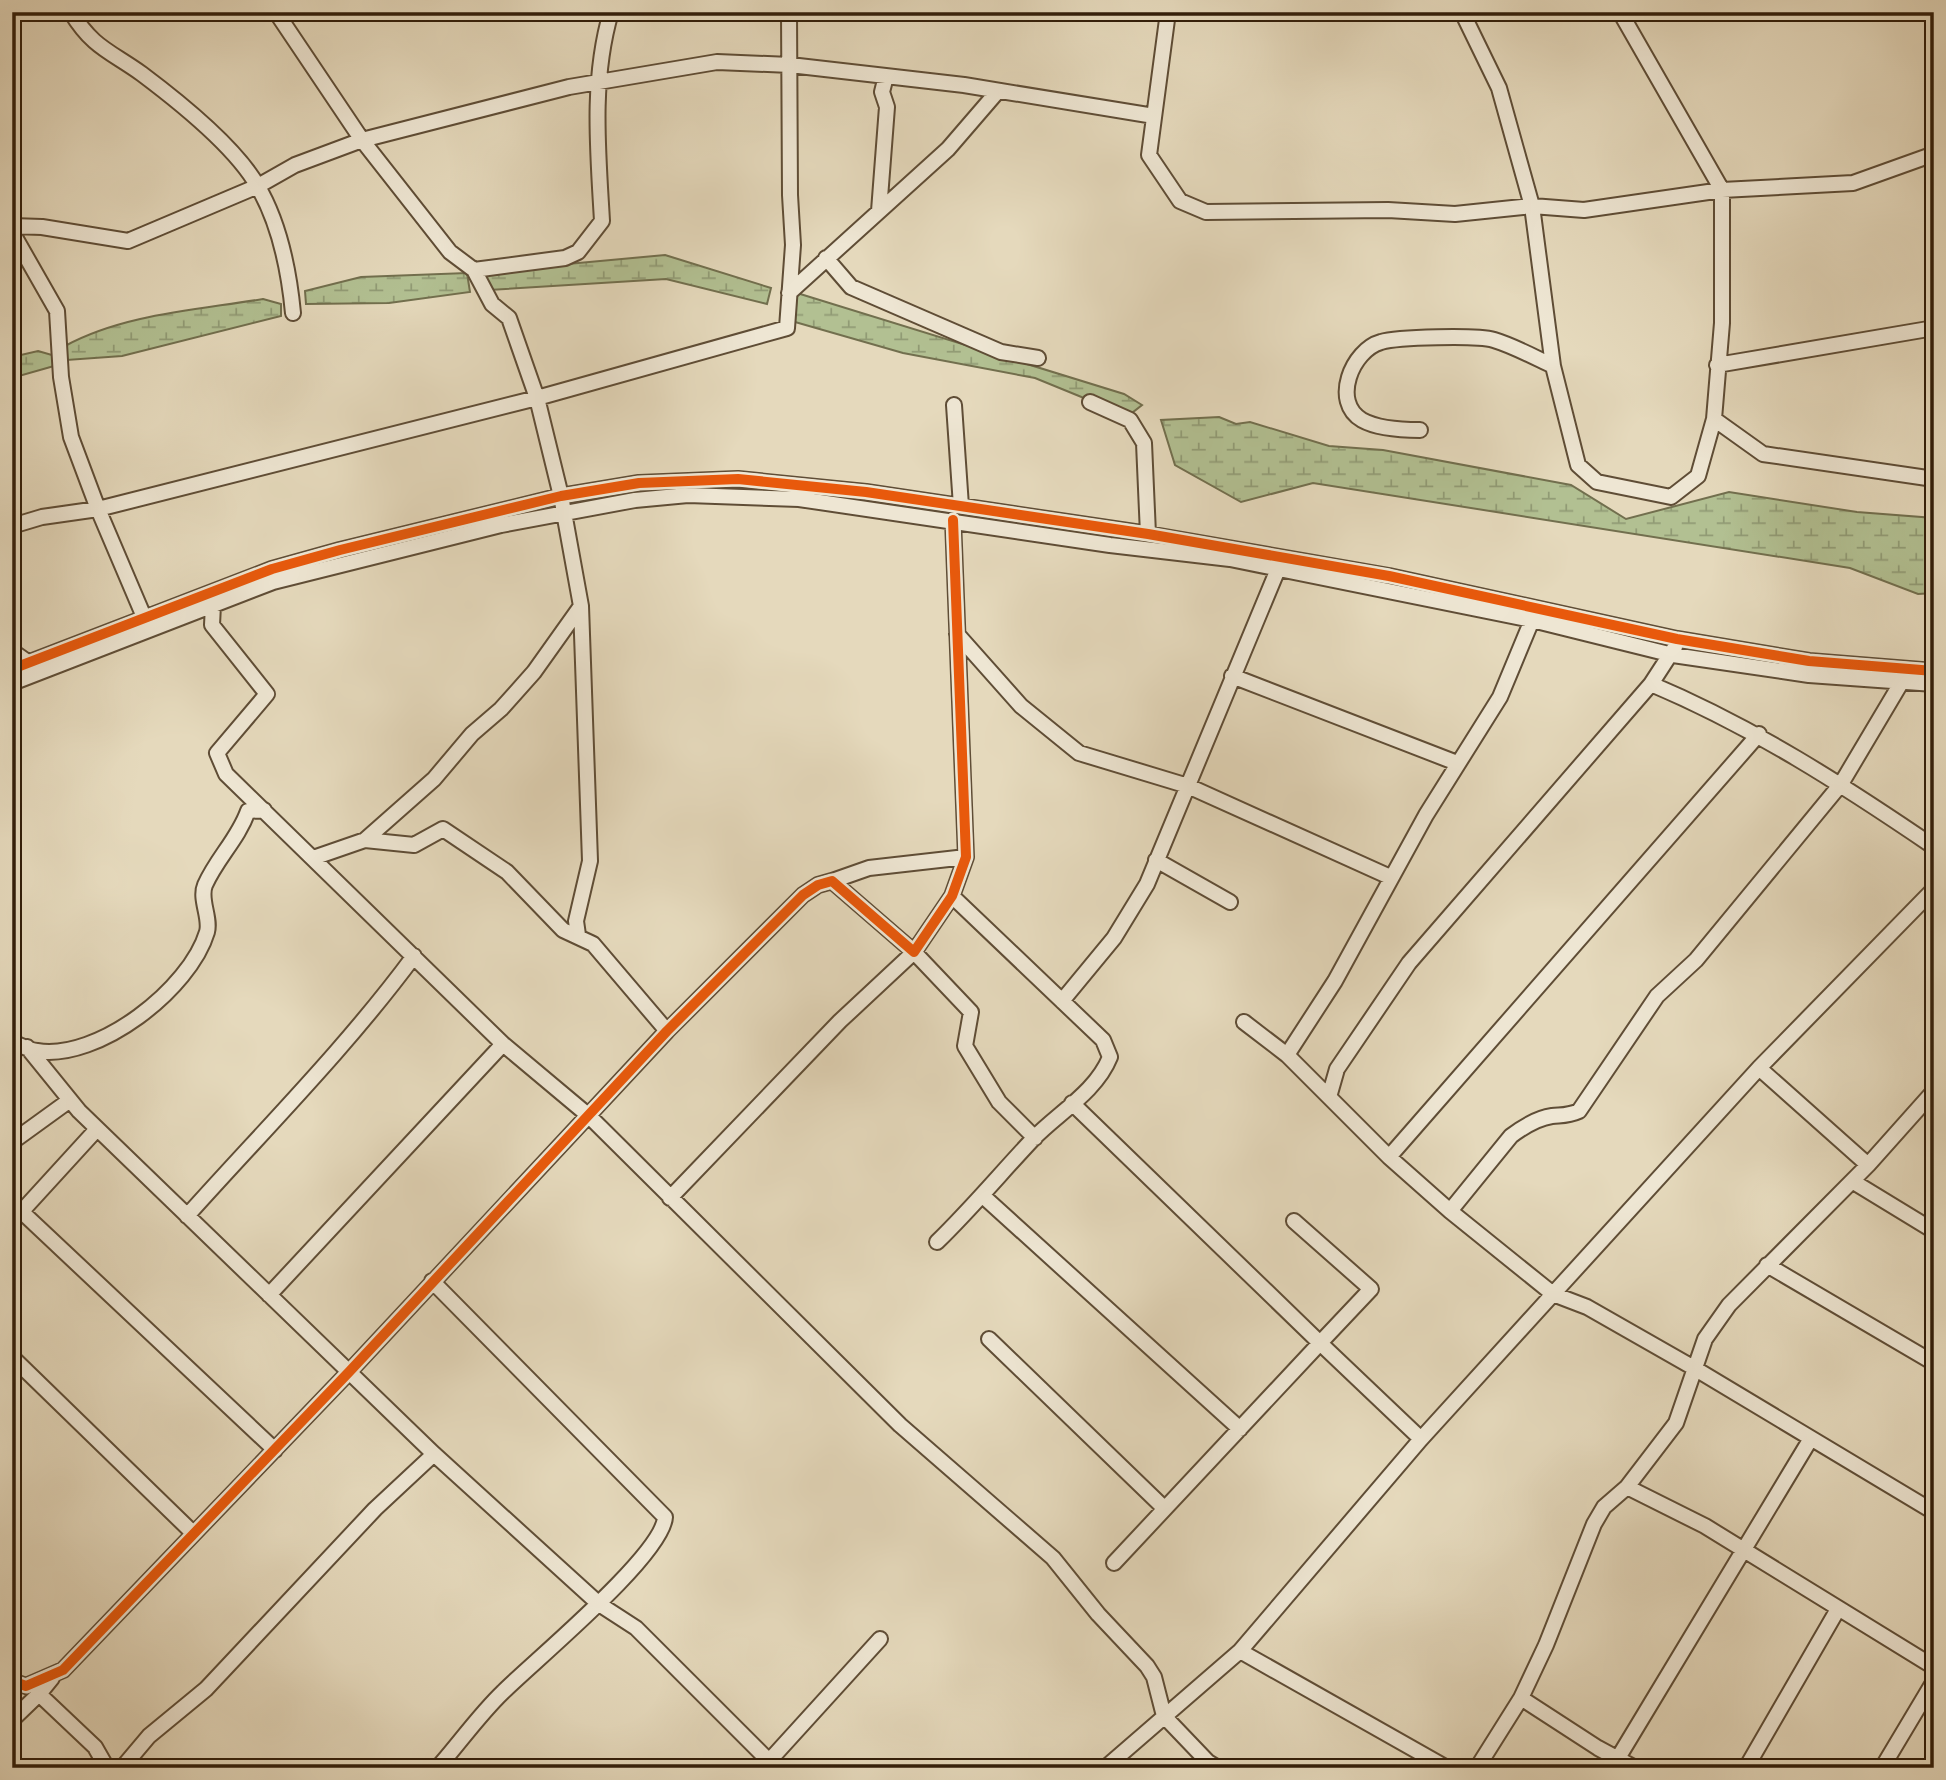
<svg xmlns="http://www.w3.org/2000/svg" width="1946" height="1780" font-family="Alegreya,serif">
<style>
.wetland{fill:url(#wetland-marsh);stroke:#726f4e;stroke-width:2}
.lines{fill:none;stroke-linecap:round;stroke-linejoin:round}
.minor-casing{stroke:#5f4d36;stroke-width:18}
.minor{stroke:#eee6d3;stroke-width:14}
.cycleway-casing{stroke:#eee6d3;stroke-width:15}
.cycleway{stroke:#e8590c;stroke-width:10}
</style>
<defs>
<pattern id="wetland-marsh" width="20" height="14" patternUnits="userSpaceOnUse" patternTransform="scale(1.75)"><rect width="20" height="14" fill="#b2c092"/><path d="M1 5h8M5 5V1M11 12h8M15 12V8" fill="none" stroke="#919b75"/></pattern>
</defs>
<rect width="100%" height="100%" fill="#e5d9bc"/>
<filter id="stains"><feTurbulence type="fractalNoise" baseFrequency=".00286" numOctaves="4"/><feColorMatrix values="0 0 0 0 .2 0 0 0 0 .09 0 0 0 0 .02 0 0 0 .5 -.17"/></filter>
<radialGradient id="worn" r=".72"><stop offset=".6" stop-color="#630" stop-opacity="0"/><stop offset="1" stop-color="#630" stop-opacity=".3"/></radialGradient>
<path class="wetland" d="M665,255L771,288L767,304L666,279L489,290L480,272Z
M467,273L470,292L389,303L306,304L305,291L361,277Z
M797,293L1124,394L1142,405L1128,416L1035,378L903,353L795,322Z
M263,299L281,304V316L122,356L67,360L65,346C124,314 197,310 263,299Z
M38,351L52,355L54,366L12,378V357Z
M1219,417L1236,424L1250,422L1329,446L1383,450L1571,485L1626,519L1729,492L1857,512L1934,518V593L1918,594L1850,568L1313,483L1241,502L1175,465L1161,420Z"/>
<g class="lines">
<defs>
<path id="minor" d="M71,12C93,48 110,51 142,74C178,101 235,147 257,185C279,222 289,271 293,313
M276,12L362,140L450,252L474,270L492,304L509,318L537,398L561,496L581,606L590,861L576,921L578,935
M1168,12L1149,155L1180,201L1206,212L1388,210L1455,214L1532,206L1584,210L1722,190L1853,183L1934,154
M1462,12L1499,88L1532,206L1553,366L1578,465L1597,482L1671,497L1698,476L1714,419L1722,323V190L1620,12
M879,211L887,107L882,92L886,76
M12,226L42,227L128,241L258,186L295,165L362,140L569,87L717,62L790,65L964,85L1154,116
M12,232L57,311L61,377L71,437L98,509L537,398L787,328L793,245L790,195L789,12
M826,258L851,287L1001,352L1038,358
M474,270L565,258L578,252L602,221C598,151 591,80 611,12
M789,293L948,149L998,91
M1717,365L1934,328
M1090,402L1130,420L1144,443L1148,534
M954,405L961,506
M1714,419L1763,454L1934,479
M1420,430C1402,430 1378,429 1362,420C1331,402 1352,350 1381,342C1397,337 1477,335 1494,340C1514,346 1534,357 1553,366
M12,526L42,517L98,509L144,617
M213,605L212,625L267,694L217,753L226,774L503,1044L589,1116L900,1425L1053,1558L1098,1614L1147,1666L1154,1677L1164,1716L1208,1762L1218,1768
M957,634L1021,706L1079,753L1188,786L1390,877
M12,651L29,663
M12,669L272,569L340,550L561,496L639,483L738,479L866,492L1148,534L1389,576L1677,639L1809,661L1934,671
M1232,676L1457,763
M12,683L273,582L501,525L635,500L688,495L799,499L1110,545L1230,559L1532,620L1673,655L1809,675L1934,684
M1651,684C1753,727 1843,785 1934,847
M365,840L414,845L443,829L507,872L563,930L593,944L667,1031
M313,858L365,840L434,779L472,734L501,709L534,672L581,606
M1156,860L1230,902
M832,881L869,868L966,857
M1062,1001L1114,938L1147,884L1278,569
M1244,1022L1287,1055L1389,1157L1450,1211L1553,1294L1587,1307L1694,1368L1934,1512
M12,1042C20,1045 29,1050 37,1051C98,1061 190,989 207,932C211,918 199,899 205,885C217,858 238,839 248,811L264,810
M27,1047L79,1111L434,1454L599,1604L636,1628L776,1768
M1287,1055L1335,981L1426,815L1500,697L1532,620
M1759,1068L1868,1165
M1329,1097L1337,1069L1409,963L1651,684L1675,647
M1072,1103L1320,1343L1371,1289L1294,1221
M12,1142L70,1100
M1389,1157L1759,734
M1852,1181L1934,1231
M983,1196L1240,1429
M670,1198L840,1021L914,952L971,1012L965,1046L999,1102L1035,1138
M1450,1211L1511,1136C1523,1127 1537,1118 1552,1116C1562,1115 1568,1116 1579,1111L1657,996L1696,960L1841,784L1901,683
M22,1212L275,1450
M187,1216C264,1130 346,1048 414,956
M12,1222L97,1129
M937,1242C971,1209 1001,1173 1033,1139C1058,1113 1096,1092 1110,1057L1103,1040L952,896
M1767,1265L1934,1363
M432,1281L665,1517C663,1555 534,1661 503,1692C480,1714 461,1741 440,1765
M269,1295L503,1044
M989,1339L1163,1507
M12,1357L192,1532
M1627,1487L1705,1526L1934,1667
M1114,1563L1320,1343L1421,1439
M1240,1651L1447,1768
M52,1678L39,1694L95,1747L107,1768
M12,1681L26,1686L63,1670L349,1372L667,1031L803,895L818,885L832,881L914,952L952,896L966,857L953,520
M1521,1698L1598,1748L1635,1768
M12,1720L39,1694
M770,1760L880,1639
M122,1768L149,1736L206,1689L375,1509L434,1454
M1105,1768L1240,1651L1421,1439L1553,1294L1759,1068L1934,889
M1477,1768L1521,1698L1546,1645L1594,1524L1604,1507L1627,1487L1676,1423L1705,1339L1729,1305L1868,1165L1934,1091
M1612,1768L1810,1440
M1746,1768L1838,1609
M1882,1768L1934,1681"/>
</defs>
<use href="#minor" class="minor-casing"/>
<use href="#minor" class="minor"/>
<defs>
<path id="cycleway" d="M12,669L272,569L340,550L561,496L639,483L738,479L866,492L1148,534L1389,576L1677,639L1809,661L1934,671
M12,1681L26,1686L63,1670L349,1372L667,1031L803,895L818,885L832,881L914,952L952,896L966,857L953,520"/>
</defs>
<use href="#cycleway" class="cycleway-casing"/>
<use href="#cycleway" class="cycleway"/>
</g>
<rect width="1946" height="1780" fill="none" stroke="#e5d9bc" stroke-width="42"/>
<rect x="14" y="14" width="1918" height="1752" fill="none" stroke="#321e0a" stroke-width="3.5"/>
<rect x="21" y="21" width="1904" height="1738" fill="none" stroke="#321e0a" stroke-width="2"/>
<rect width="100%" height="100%" filter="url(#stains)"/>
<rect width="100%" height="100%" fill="url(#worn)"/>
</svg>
